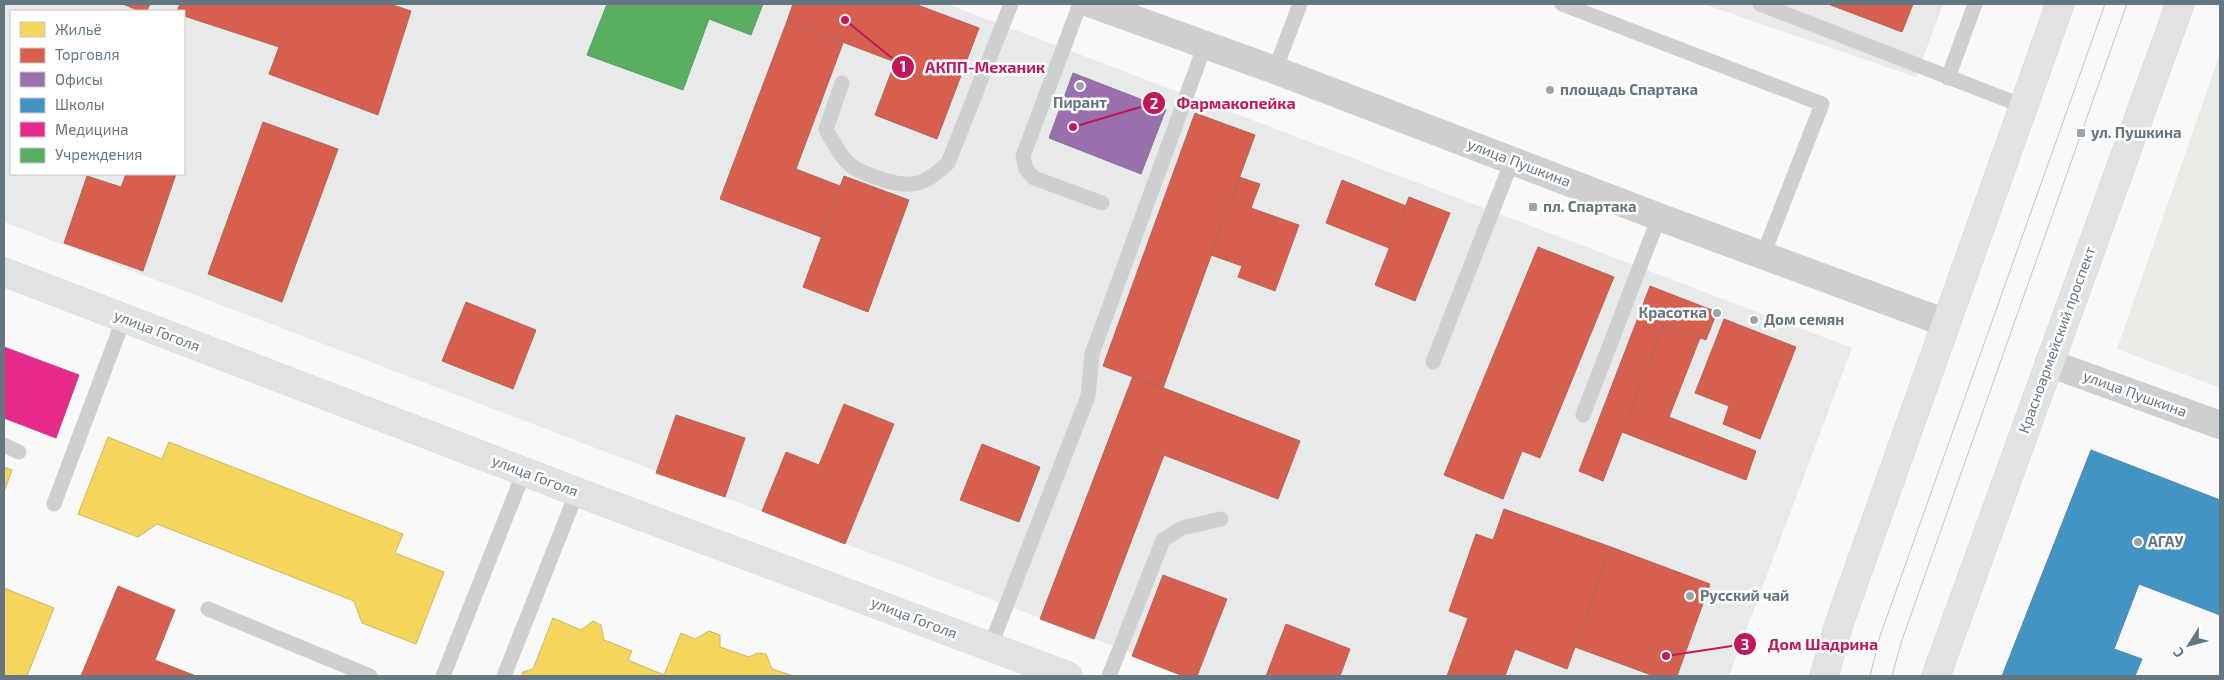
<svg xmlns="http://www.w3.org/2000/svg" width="2224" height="680" font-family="'Exo 2',sans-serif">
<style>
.built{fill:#e8e9e9;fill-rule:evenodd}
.green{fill:#e8ebe6}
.homes{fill:#f6d55c;stroke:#cab868}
.shops{fill:#d6604d;stroke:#b4675d}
.offices{fill:#9970ab;stroke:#89729f}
.schools{fill:#4393c3;stroke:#4d8ab0}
.health{fill:#e7298a;stroke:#c04088}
.public{fill:#5aae61;stroke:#5d9d6b}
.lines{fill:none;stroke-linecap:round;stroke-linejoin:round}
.secondary-casing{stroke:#d5d6d7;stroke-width:29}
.primary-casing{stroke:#d5d6d7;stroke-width:29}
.lane{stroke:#cecfd0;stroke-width:15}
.street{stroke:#cecfd0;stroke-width:28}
.secondary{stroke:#e1e2e2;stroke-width:28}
.primary{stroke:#e1e2e2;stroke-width:28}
.tram{stroke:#c3c5c6;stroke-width:1}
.poi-dot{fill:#99a4ac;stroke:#fff;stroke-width:2}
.labels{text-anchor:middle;stroke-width:5;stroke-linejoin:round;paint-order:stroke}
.poi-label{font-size:15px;font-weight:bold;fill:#657683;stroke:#fff;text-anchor:start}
.street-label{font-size:15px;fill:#657683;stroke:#fff}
.leader{fill:none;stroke:#c2185b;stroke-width:2}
.callout-dot{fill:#c2185b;stroke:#fff;stroke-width:2}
.mark-label{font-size:15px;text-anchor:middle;font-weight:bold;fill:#fff}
.callout-label{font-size:16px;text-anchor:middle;font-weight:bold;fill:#c2185b;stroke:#fff;stroke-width:5;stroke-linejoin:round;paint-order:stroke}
</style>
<rect width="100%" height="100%" fill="#f9f9f9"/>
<path class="built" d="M4,4H947L1852,348L1729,676H1192L4,222ZM11,11H184V174H11Z
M1703,4H1943L1916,77Z"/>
<path class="green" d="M2220,54V388L2117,349Z"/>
<path class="homes" d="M108,437L162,459L169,442L403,534L395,553L444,572L416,644L362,623L354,601L157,524L138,537L78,514Z
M4,467L12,470L4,492Z
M4,588L54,608L27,676H4Z
M553,618L581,630L593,621L601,625L604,640L632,651L628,660L664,675L681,633L695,639L709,631L720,635V647L749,657L757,653L766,654L772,669L794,676H521L523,672L533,669Z"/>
<path class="shops" d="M123,4H150L147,11H139Z
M180,4H390L411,11L378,115L269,74L279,47L184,16V11H177Z
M793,4H915L979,28L937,139L875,115L895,62L787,21Z
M1828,4H1913L1902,32Z
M787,21L843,43L796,169L840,186L821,237L720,199Z
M1195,113L1255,135L1163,388L1103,366Z
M263,122L338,149L282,302L208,274Z
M126,174H176L143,271L64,243L87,176L121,187Z
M844,176L909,200L868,312L803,287Z
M1239,177L1260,184L1251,208L1299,225L1275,291L1238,277L1242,266L1211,255Z
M1342,180L1406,206L1389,248L1326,223Z
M1409,197L1450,213L1415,301L1375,285Z
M1538,247L1614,277L1540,458L1522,451L1503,499L1444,475Z
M1650,286L1717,312L1706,340L1639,315Z
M466,302L536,330L513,389L442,361Z
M1639,315L1664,324L1603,481L1579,471Z
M1724,319L1796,347L1760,439L1723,424L1729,406L1695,393Z
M1664,324L1700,338L1669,417L1756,451L1746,480L1622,432Z
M1133,376L1300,441L1278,499L1164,455L1094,639L1040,619Z
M844,404L894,424L845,544L762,511L786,452L819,465Z
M676,415L745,438L725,497L656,473Z
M982,444L1040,467L1019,522L960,500Z
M1504,509L1611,547L1567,669L1515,649L1505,676H1447L1468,618L1449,611L1476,534L1493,540Z
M1611,547L1710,584L1677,676H1654L1575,647Z
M1163,575L1227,599L1197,676H1183L1132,656Z
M118,586L175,610L155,660L196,676H81Z
M1286,624L1350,649L1340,676H1266Z"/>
<path class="offices" d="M1073,73L1166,109L1141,174L1049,138Z"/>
<path class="schools" d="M2091,450L2220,500V615L2139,584L2114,649L2142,659L2135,676H2002Z"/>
<path class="health" d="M4,347L79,375L56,438L4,418Z"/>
<path class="public" d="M607,4H661L667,6L668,4H763L751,35L709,19L683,90L587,55Z"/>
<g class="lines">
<defs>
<path id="secondary" d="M4,272L577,492L1068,676"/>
<path id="primary" d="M1824,676L1840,621L2060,4
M1936,676L2180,4"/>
</defs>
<use href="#secondary" class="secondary-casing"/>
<use href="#primary" class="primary-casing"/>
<path class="lane" d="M1080,4L1023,156L1026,169L1034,178L1102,203
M1562,4L1822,104L1763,255
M1760,4L2023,106
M1275,70L1300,4
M1948,78L1975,4
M842,83L826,129C833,142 841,158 853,167C866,175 896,186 912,184C926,183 938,172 948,163L1011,4
M1433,362L1512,161
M1583,415L1659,217
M4,445L19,452
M54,504L124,318
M208,609L370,676
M990,647L1088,396L1092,354L1205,45
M443,676L524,472
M504,676L577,492
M1109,676L1163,540L1182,528L1221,519"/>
<path class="street" d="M1092,4L1275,70L1659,217L1946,323
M2049,363L2220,425"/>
<use href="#secondary" class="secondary"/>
<use href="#primary" class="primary"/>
<path class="tram" d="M1870,676L1880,636L2105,4
M1892,676L1901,643L2127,4"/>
</g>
<g class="poi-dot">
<circle cx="1080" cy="86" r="5"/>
<circle cx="1550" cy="90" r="5"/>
<rect x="2076" y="128" width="10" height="10" rx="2.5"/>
<rect x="1528" y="202" width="10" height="10" rx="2.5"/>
<circle cx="1717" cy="313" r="5"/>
<circle cx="1754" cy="320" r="5"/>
<circle cx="2138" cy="542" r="5"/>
<circle cx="1690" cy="596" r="5"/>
</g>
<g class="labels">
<g class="poi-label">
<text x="1560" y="95">площадь Спартака</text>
<text x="1080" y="108" text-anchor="middle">Пирант</text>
<text x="2091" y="138">ул. Пушкина</text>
<text x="1543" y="212">пл. Спартака</text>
<text x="1707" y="318" text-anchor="end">Красотка</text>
<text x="1764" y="325">Дом семян</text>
<text x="2148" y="547">АГАУ</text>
<text x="1700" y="601">Русский чай</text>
</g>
<g class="street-label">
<text transform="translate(1519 163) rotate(21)" y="5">улица Пушкина</text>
<text transform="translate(157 331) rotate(21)" y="5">улица Гоголя</text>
<text transform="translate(2057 340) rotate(-70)" y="5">Красноармейский проспект</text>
<text transform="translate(2135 394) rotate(20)" y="5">улица Пушкина</text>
<text transform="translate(535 476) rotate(21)" y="5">улица Гоголя</text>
<text transform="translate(914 618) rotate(21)" y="5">улица Гоголя</text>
</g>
</g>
<path class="leader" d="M845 20L903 67M1073 127L1154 103M1666 656L1745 644"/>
<g class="callout-dot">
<circle cx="845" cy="20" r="5"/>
<circle cx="1073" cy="127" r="5"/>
<circle cx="1666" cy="656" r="5"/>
<circle cx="903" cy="67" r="12"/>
<circle cx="1154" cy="103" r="12"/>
<circle cx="1745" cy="644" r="12"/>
</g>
<g class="mark-label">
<text x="903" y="72">1</text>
<text x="1154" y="109">2</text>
<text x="1745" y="650">3</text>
</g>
<g class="callout-label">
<text x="985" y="73">АКПП-Механик</text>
<text x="1236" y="109">Фармакопейка</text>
<text x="1823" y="650">Дом Шадрина</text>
</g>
<rect width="2224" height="680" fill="none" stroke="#657683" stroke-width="10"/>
<rect x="10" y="10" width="175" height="165" fill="#ffffff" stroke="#c1c8cd"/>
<rect x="20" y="22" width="25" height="15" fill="#f6d55c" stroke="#c1c8cd"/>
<text x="55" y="35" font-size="15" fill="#657683">Жильё</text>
<rect x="20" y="48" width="25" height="15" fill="#d6604d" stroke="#c1c8cd"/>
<text x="55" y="60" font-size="15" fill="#657683">Торговля</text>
<rect x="20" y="72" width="25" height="15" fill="#9970ab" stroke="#c1c8cd"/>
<text x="55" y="85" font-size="15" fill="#657683">Офисы</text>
<rect x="20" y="98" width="25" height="15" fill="#4393c3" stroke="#c1c8cd"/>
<text x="55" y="110" font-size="15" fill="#657683">Школы</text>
<rect x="20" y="122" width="25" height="15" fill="#e7298a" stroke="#c1c8cd"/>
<text x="55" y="135" font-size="15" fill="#657683">Медицина</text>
<rect x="20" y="148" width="25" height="15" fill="#5aae61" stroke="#c1c8cd"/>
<text x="55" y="160" font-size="15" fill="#657683">Учреждения</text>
<g transform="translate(2189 645) rotate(234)" stroke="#ffffff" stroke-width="4" paint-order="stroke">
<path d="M0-4L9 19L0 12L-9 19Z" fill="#657683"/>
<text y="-8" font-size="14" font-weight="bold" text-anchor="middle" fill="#657683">С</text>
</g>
</svg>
